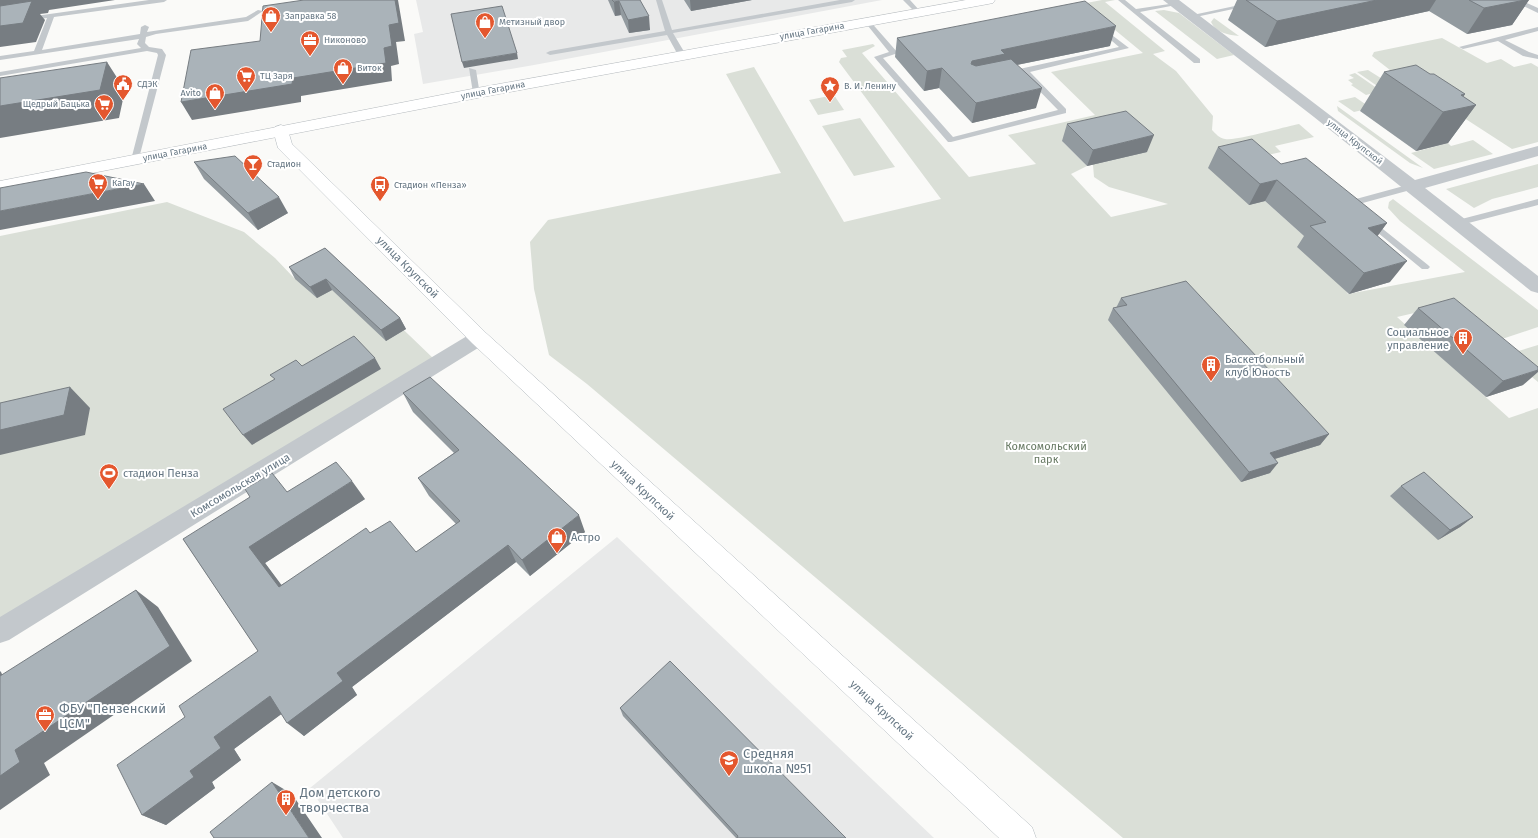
<svg xmlns="http://www.w3.org/2000/svg" width="1538" height="838" font-family="'Fira Sans',sans-serif">
<style>
.built{fill:#e8e9e9}
.green{fill:#dadfd7;fill-rule:evenodd}
.lines{fill:none;stroke-linecap:round;stroke-linejoin:round}
.secondary-casing{stroke:#b3babf;stroke-width:1}
.primary-casing{stroke:#b5babe;stroke-width:1}
.lane{fill:#c3c8cc;fill-rule:evenodd}
.street{fill:#c3c8cc;fill-rule:evenodd}
.secondary{fill:#fff;fill-rule:evenodd}
.primary{fill:#fff;fill-rule:evenodd}
.wall{fill:#929a9f}
.shaded-wall{fill:#777d82}
.building{fill:#aab3b9;stroke:#777d82}
.labels{text-anchor:middle;stroke-width:4;stroke-linejoin:round;paint-order:stroke}
.far-poi-label{font-size:9px;fill:#657683;stroke:#fff;text-anchor:start}
.far-street-label{font-size:9px;fill:#657683;stroke:#fff}
.street-label{font-size:11px;fill:#657683;stroke:#fff}
.poi-label{font-size:11px;fill:#657683;stroke:#fff;text-anchor:start}
.park-label{font-size:11px;fill:#687a64;stroke:#fff}
.near-poi-label{font-size:13px;fill:#657683;stroke:#fff;text-anchor:start}
</style>
<rect width="100%" height="100%" fill="#fafaf8"/>
<path class="built" d="M416,0H882L534,65L423,84L414,34L423,32Z
M617,537L934,838H343L310,788Z"/>
<path class="green" d="M1102,0H1115L1105,2L1165,51L1153,54L1176,71L1213,116L1212,130C1216,134 1219,138 1225,139C1238,141 1283,127 1299,124L1314,137L1275,146L1281,152L1241,161L1265,201L1312,243L1348,294L1465,272L1400,221L1388,208L1389,202L1393,199L1538,310V327L1493,342L1449,305L1397,317L1509,418L1538,408V838H1123L587,384L549,355L534,289L530,242L548,220L781,173L726,74L754,67L844,222L941,199L839,62L841,58L847,57L842,50L873,44L875,46L862,53L969,177L1036,164L1008,135L1095,115L1051,72L1143,53L1092,11L998,20ZM1062,141L1093,165L1094,177L1109,187L1168,204L1111,217L1071,174L1087,166Z
M1164,10L1179,13L1234,55L1217,59L1155,11Z
M1214,18L1239,36C1229,35 1216,33 1211,22Z
M1442,38L1487,63L1501,59L1514,67L1531,63L1538,67V142L1512,149L1390,70L1372,56L1374,52Z
M1368,70L1395,87L1383,90L1357,72Z
M1355,73L1381,91L1366,95L1351,85L1353,84L1348,80L1354,78L1349,75Z
M834,95L844,110L818,115L809,100Z
M1355,97L1371,108L1354,112L1338,101Z
M1337,106L1423,168L1410,163L1338,111Z
M860,118L895,167L854,176L822,126Z
M1473,140L1493,154L1434,169L1411,153L1448,143L1451,146Z
M1538,164V187L1492,199L1474,208L1446,189Z
M167,202L244,232L275,258L295,279L331,260L435,360L0,621V236Z
M1538,345V382L1505,355Z"/>
<g class="lines">
<defs>
<path id="secondary" d="M281,125L287,127L292,144L486,333L1032,827L1036,838H999L472,343L278,148L273,130L275,127Z"/>
<path id="primary" d="M966,0H995L993,3L988,4L477,98L0,191V181L477,88Z"/>
</defs>
<use href="#secondary" class="secondary-casing"/>
<use href="#primary" class="primary-casing"/>
<path class="lane" d="M149,0H167L164,2L54,17L42,50L140,34L141,27L145,25L149,27L147,32L246,17L258,10L263,11L248,21L156,34L146,37L145,43L149,47L162,49L166,55L138,162L135,163L131,160L158,55L157,53L147,51L0,76V72L141,48L137,44L139,39L0,60V56L34,51L47,18L0,25V21Z
M656,0H662L672,30L840,0H855L852,2L673,33L686,55L682,57L678,55L667,35L550,55L546,53L550,51L665,31Z
M903,0H910L920,11V13H916Z
M1118,0H1125L1136,9L1176,3V5L1140,12L1200,59V63H1194Z
M1263,0H1276L1191,18L1188,16Z
M1511,0H1520L1538,8V13Z
M867,19L869,20L898,53L883,58L953,137L1058,110L1023,74L1006,76V72L1119,47L1098,29V27L1100,26L1129,48L1030,72L1066,109V113L951,142H948L874,57L889,52L864,21Z
M1538,27V31L1505,40L1529,52L1538,55V59L1523,56L1498,41L1463,49L1459,47Z
M469,68L476,70L480,95L473,93Z
M1411,184L1414,185V189L1348,207L1344,204L1345,202Z
M1538,199V205L1457,226L1452,223L1454,221Z
M1369,218L1428,265L1430,267L1428,269H1422L1366,223V219Z"/>
<path class="street" d="M1163,0H1179L1415,180L1538,146V156L1425,188L1538,276V293L1531,291L1314,117Z
M479,331L486,333L489,338L486,343L9,640L0,643V617L472,333Z"/>
<use href="#secondary" class="secondary"/>
<use href="#primary" class="primary"/>
</g>
<path class="wall" d="M608,0H640L650,30L629,33L621,15L615,16Z
M684,0H752L691,11Z
M1237,0H1529L1512,25L1467,34L1429,11L1265,47L1228,20Z
M897,38L1110,46L1017,65L1036,108L972,123L939,88L924,91L895,57Z
M1384,72L1430,74L1465,94L1463,97L1476,105L1448,143L1416,151L1360,111Z
M1067,124L1147,152L1087,166L1062,141Z
M1218,147L1281,164L1387,223L1377,236L1390,282L1349,294L1297,247L1304,236L1265,201L1249,205L1208,168Z
M194,162L288,213L258,230L204,179Z
M325,248L400,318L406,329L386,341L332,290L317,298L295,279L289,267Z
M1121,298L1329,434L1320,445L1275,459L1270,473L1241,482L1108,320L1113,308H1116Z
M1418,308L1523,385L1486,397L1404,325Z
M403,393L585,532L530,576L516,562L352,687L357,695L304,736L281,714L234,749L241,760L212,782L215,788L166,825L142,815L185,717L258,651L183,539L288,492L365,499L265,563L281,585L370,533L416,552L456,524L429,496L418,478L454,453L413,412Z
M1401,486L1473,517L1460,527L1438,540L1390,496Z
M620,708L846,838H736L623,716Z"/>
<path class="shaded-wall" d="M0,0H115L49,10L48,13L40,14L45,20L36,42L0,47Z
M395,0H398L405,41L396,42L399,64L391,66L392,81L301,96V102L192,120L181,102L293,78L384,48Z
M690,0H752L691,11Z
M1377,0H1436L1429,11L1265,47L1277,21Z
M1525,0H1529L1512,25L1467,34L1484,8Z
M619,1L621,15L615,16L614,2Z
M649,16L650,30L629,33L628,20Z
M1116,26L1110,46L1001,68L968,81L972,61L1001,50Z
M517,53L518,59L464,68L462,62Z
M107,62L125,90L119,118L0,138V106Z
M942,68L939,88L924,91L927,71Z
M1042,88L1036,108L972,123L976,103Z
M1465,94L1454,110L1476,105L1448,143L1416,151L1443,112L1461,95Z
M1154,135L1147,152L1087,166L1093,150Z
M1277,180L1265,201L1249,205L1260,184Z
M144,184L155,201L0,230V211Z
M279,197L288,213L258,230L248,213Z
M1387,223L1371,245L1368,228Z
M1407,261L1390,282L1349,294L1364,273Z
M326,279L332,290L317,298L310,287Z
M400,318L406,329L386,341L381,330Z
M375,358L381,369L252,445L243,435Z
M1538,370V372L1523,385L1486,397L1503,381Z
M70,387L90,408L85,435L0,455V430Z
M1329,434L1320,445L1261,463L1270,453Z
M1278,463L1270,473L1241,482L1249,472Z
M352,481L365,499L265,563L295,603L279,587L249,547Z
M579,515L585,532L530,576L522,560Z
M1473,517L1460,527L1438,540L1450,530Z
M508,545L516,562L352,687L357,695L304,736L287,723L337,673Z
M136,590L158,607L192,661L44,763L50,775L0,810V776L15,750Z
M0,671L1,672L14,700L0,693Z
M270,696L287,710L234,749L241,760L212,782L215,788L166,825L142,815L190,771L214,737Z
M272,782L292,794L322,838H309Z"/>
<path class="building" d="M304,0H395L399,23L389,25L392,46L384,48L386,63L293,78L292,84L181,102L191,50L260,41L263,6Z
M612,0H640L649,16L628,20L619,1L614,2Z
M1246,0H1377L1277,21Z
M1469,0H1525L1484,8Z
M32,1L23,23L0,26V6Z
M1085,1L1116,26L1001,50L1005,54L972,61L971,64L976,66L1011,59L1042,88L976,103L942,68L927,71L897,38Z
M502,6L517,53L462,62L451,14Z
M107,62L100,90L0,106V78Z
M1416,65L1430,74H1434L1465,94L1461,95L1476,105L1443,112L1384,72Z
M1126,111L1154,135L1093,150L1067,124Z
M1252,139L1281,164L1306,158L1387,223L1368,228L1407,261L1364,273L1310,226L1326,222L1277,180L1260,184L1218,147Z
M235,156L279,197L248,213L194,162Z
M86,172L144,184L0,211V188Z
M325,248L400,318L381,330L326,279L310,287L289,267Z
M1186,281L1329,434L1270,453L1278,463L1249,472L1113,308L1127,305L1121,298Z
M1454,298L1538,367V370L1503,381L1418,308Z
M354,336L375,358L243,435L223,409L275,379L270,375L296,360L302,366Z
M430,377L579,515L522,560L508,545L337,673L343,681L287,723L270,696L214,737L221,748L190,771L194,777L142,815L117,765L185,717L179,706L258,651L183,539L250,497L245,489L272,473L287,492L336,462L352,481L249,547L279,587L366,528L370,533L390,521L416,552L460,521L418,478L459,450L403,393Z
M70,387L64,415L0,430V403Z
M1424,472L1473,517L1450,530L1401,486Z
M136,590L170,646L15,750L20,762L0,776V676Z
M670,661L846,838H737L738,836L620,708Z
M272,782L309,838H214L210,832Z"/>
<defs>
<symbol id="shop-pin" viewBox="-11 -11 22 30"><path d="M0 17L-7.5 6A9.5 9.5 0 1 1 7.5 6Z" fill="#e4572e" stroke="#fff"/><path d="M-5-2.5h2.3a2.7 3.5 0 0 1 5.4 0H5L5.5 6h-11ZM-1.5-2.5h3a1.5 2.3 0 0 0-3 0Z" fill="#fff"/></symbol>
<symbol id="office-pin" viewBox="-11 -11 22 30"><path d="M0 17L-7.5 6A9.5 9.5 0 1 1 7.5 6Z" fill="#e4572e" stroke="#fff"/><path d="M-6-3h4V-5.5h4V-3h4V5H-6ZM-1-4.5V-3h2v-1.5ZM-6 0V1H6V0Z" fill="#fff"/></symbol>
<symbol id="supermarket-pin" viewBox="-11 -11 22 30"><path d="M0 17L-7.5 6A9.5 9.5 0 1 1 7.5 6Z" fill="#e4572e" stroke="#fff"/><path d="M-6-5.5h2.5l.6 2H6L4.5 2H-2.5L-4.4-4H-6ZM-1.5 3.2a1.3 1.3 0 1 0 .1 0ZM3 3.2a1.3 1.3 0 1 0 .1 0Z" fill="#fff"/></symbol>
<symbol id="civic-pin" viewBox="-11 -11 22 30"><path d="M0 17L-7.5 6A9.5 9.5 0 1 1 7.5 6Z" fill="#e4572e" stroke="#fff"/><path d="M-.6-6.5H3V-4.5H.6V-3L4-1V1h2V6H-6V1h2V-1L-.6-3ZM-1.2 2.5V6h2.4V2.5Z" fill="#fff"/></symbol>
<symbol id="sight-pin" viewBox="-11 -11 22 30"><path d="M0 17L-7.5 6A9.5 9.5 0 1 1 7.5 6Z" fill="#e4572e" stroke="#fff"/><path d="M0-6L1.8-2.2L6-1.7L2.9 1.2L3.7 5.4L0 3.3L-3.7 5.4L-2.9 1.2L-6-1.7L-1.8-2.2Z" fill="#fff"/></symbol>
<symbol id="bar-pin" viewBox="-11 -11 22 30"><path d="M0 17L-7.5 6A9.5 9.5 0 1 1 7.5 6Z" fill="#e4572e" stroke="#fff"/><path d="M-6-5H6L.8 .8V4.5H3.5V6h-7V4.5H-.8V.8Z" fill="#fff"/></symbol>
<symbol id="bus-pin" viewBox="-11 -11 22 30"><path d="M0 17L-7.5 6A9.5 9.5 0 1 1 7.5 6Z" fill="#e4572e" stroke="#fff"/><path d="M-5-6H5V4H4V6H2V4H-2V6H-4V4H-5ZM-3.5-4V0h7V-4ZM-3.5 1.2v1.5H-2V1.2ZM2 1.2v1.5H3.5V1.2Z" fill="#fff"/></symbol>
<symbol id="building-pin" viewBox="-11 -11 22 30"><path d="M0 17L-7.5 6A9.5 9.5 0 1 1 7.5 6Z" fill="#e4572e" stroke="#fff"/><path d="M-4-6H4V6H1V3H-1V6H-4ZM-2.5-4.3h1.7v1.8h-1.7ZM.8-4.3h1.7v1.8H.8ZM-2.5-1h1.7V.8h-1.7ZM.8-1h1.7V.8H.8Z" fill="#fff"/></symbol>
<symbol id="stadium-pin" viewBox="-11 -11 22 30"><path d="M0 17L-7.5 6A9.5 9.5 0 1 1 7.5 6Z" fill="#e4572e" stroke="#fff"/><path d="M0-5a6.5 5 0 1 0 0 10a6.5 5 0 1 0 0-10ZM-3.5-1.8h7v3.6h-7Z" fill="#fff"/></symbol>
<symbol id="school-pin" viewBox="-11 -11 22 30"><path d="M0 17L-7.5 6A9.5 9.5 0 1 1 7.5 6Z" fill="#e4572e" stroke="#fff"/><path d="M0-5L7-2L0 1L-7-2ZM-4 1L0 2.5L4 1V4Q0 6-4 4Z" fill="#fff"/></symbol>
</defs>
<g fill-rule="evenodd">
<use href="#shop-pin" x="260" y="5" width="22" height="30"/>
<use href="#shop-pin" x="474" y="11" width="22" height="30"/>
<use href="#office-pin" x="299" y="29" width="22" height="30"/>
<use href="#shop-pin" x="332" y="57" width="22" height="30"/>
<use href="#supermarket-pin" x="235" y="65" width="22" height="30"/>
<use href="#civic-pin" x="112" y="73" width="22" height="30"/>
<use href="#sight-pin" x="819" y="75" width="22" height="30"/>
<use href="#shop-pin" x="204" y="82" width="22" height="30"/>
<use href="#supermarket-pin" x="93" y="93" width="22" height="30"/>
<use href="#bar-pin" x="242" y="153" width="22" height="30"/>
<use href="#supermarket-pin" x="87" y="172" width="22" height="30"/>
<use href="#bus-pin" x="369" y="174" width="22" height="30"/>
<use href="#building-pin" x="1452" y="327" width="22" height="30"/>
<use href="#building-pin" x="1200" y="354" width="22" height="30"/>
<use href="#stadium-pin" x="98" y="462" width="22" height="30"/>
<use href="#shop-pin" x="546" y="526" width="22" height="30"/>
<use href="#office-pin" x="34" y="704" width="22" height="30"/>
<use href="#school-pin" x="718" y="749" width="22" height="30"/>
<use href="#building-pin" x="275" y="788" width="22" height="30"/>
</g>
<g class="labels">
<g class="far-poi-label">
<text x="285" y="19">Заправка 58</text>
<text x="499" y="25">Метизный двор</text>
<text x="324" y="43">Никоново</text>
<text x="357" y="71">Виток</text>
<text x="260" y="79">ТЦ Заря</text>
<text x="137" y="87">СДЭК</text>
<text x="844" y="89">В. И. Ленину</text>
<text x="201" y="96" text-anchor="end">Avito</text>
<text x="90" y="107" text-anchor="end">Щедрый Бацька</text>
<text x="267" y="167">Стадион</text>
<text x="112" y="186">КаГау</text>
<text x="394" y="188">Стадион «Пенза»</text>
</g>
<g class="far-street-label">
<text transform="translate(812 31) rotate(-10)" y="3">улица Гагарина</text>
<text transform="translate(493 90) rotate(-11)" y="3">улица Гагарина</text>
<text transform="translate(1355 142) rotate(38)" y="3">улица Крупской</text>
<text transform="translate(175 152) rotate(-11)" y="3">улица Гагарина</text>
</g>
<g class="street-label">
<text transform="translate(408 267) rotate(45)" y="4">улица Крупской</text>
<text transform="translate(240 485) rotate(-31)" y="4">Комсомольская улица</text>
<text transform="translate(643 490) rotate(43)" y="4">улица Крупской</text>
<text transform="translate(882 710) rotate(43)" y="4">улица Крупской</text>
</g>
<g class="poi-label">
<text x="1449" y="336" text-anchor="end">Социальное<tspan x="1449" dy="13">управление</tspan></text>
<text x="1225" y="363">Баскетбольный<tspan x="1225" dy="13">клуб Юность</tspan></text>
<text x="123" y="477">стадион Пенза</text>
<text x="571" y="541">Астро</text>
</g>
<g class="park-label">
<text x="1046" y="450">Комсомольский<tspan x="1046" dy="13">парк</tspan></text>
</g>
<g class="near-poi-label">
<text x="59" y="713">ФБУ "Пензенский<tspan x="59" dy="15">ЦСМ"</tspan></text>
<text x="743" y="758">Средняя<tspan x="743" dy="15">школа №51</tspan></text>
<text x="300" y="797">Дом детского<tspan x="300" dy="15">творчества</tspan></text>
</g>
</g>
</svg>
